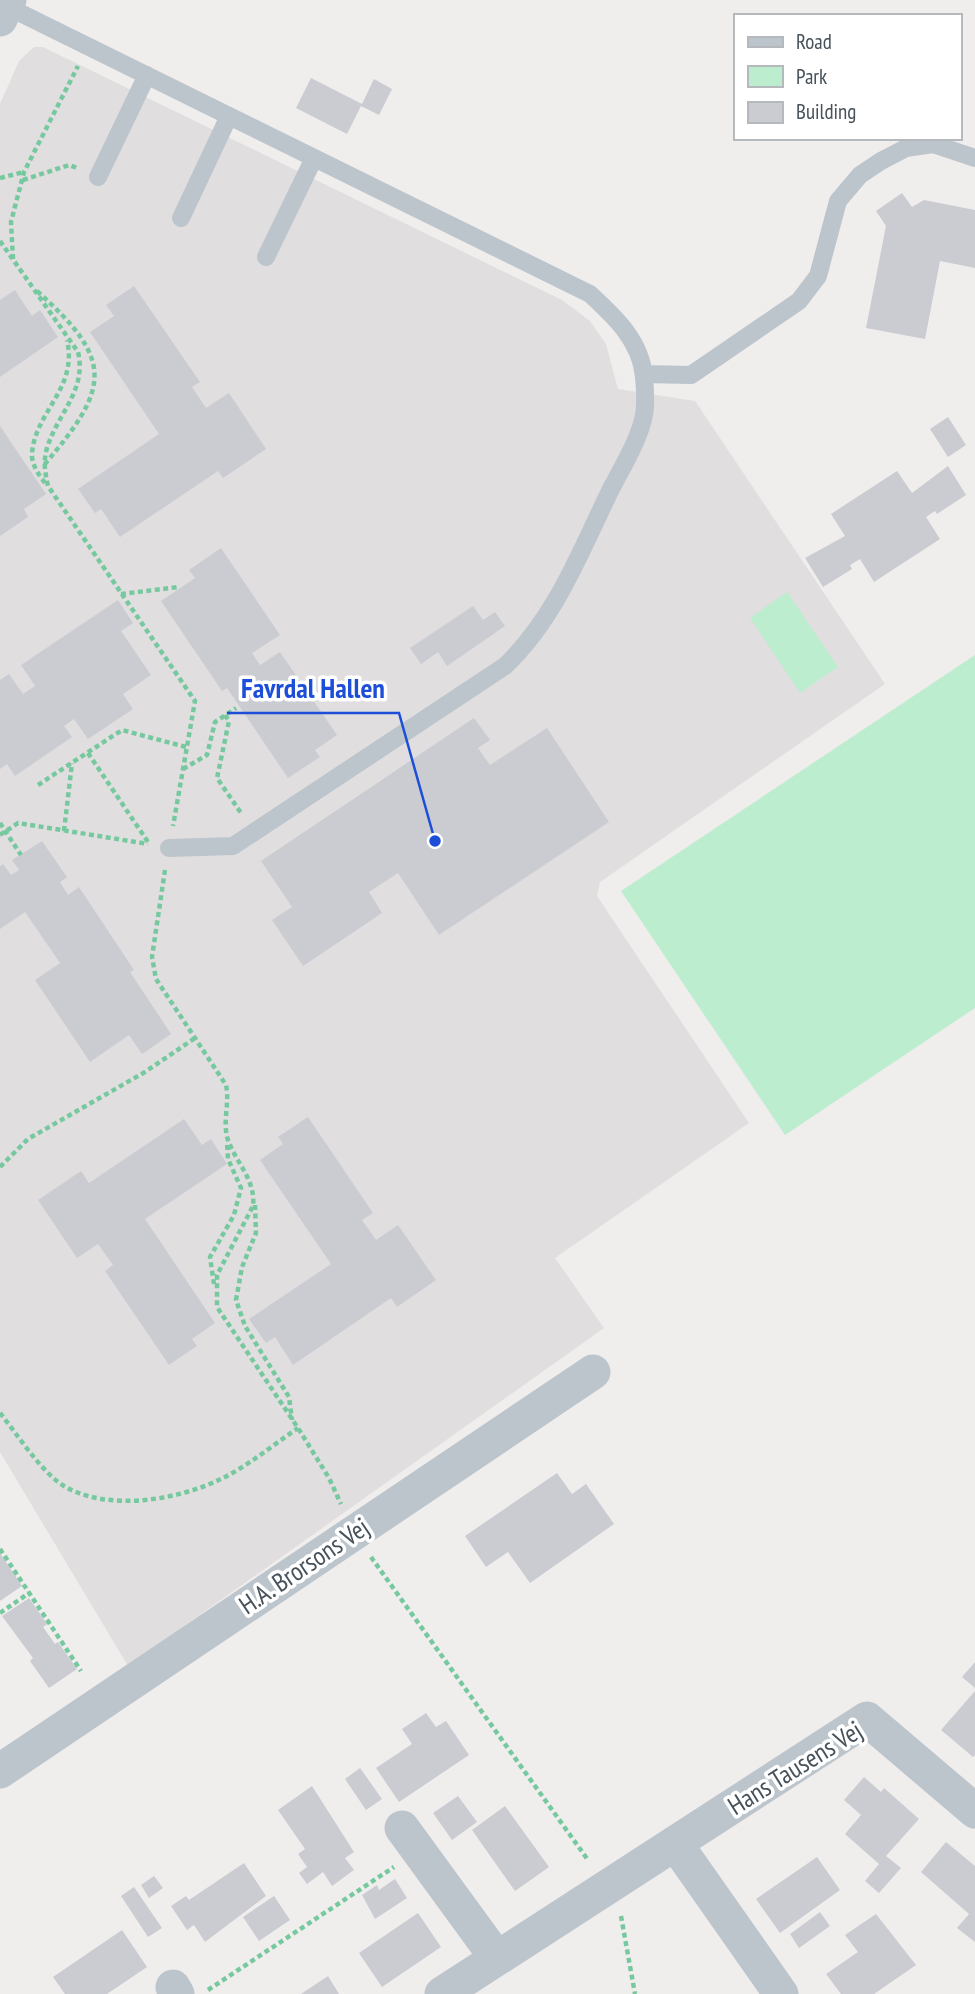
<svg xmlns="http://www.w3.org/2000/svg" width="975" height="1994" font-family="'PT Sans Narrow',sans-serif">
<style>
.education{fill:#e1dedf}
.green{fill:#bcedce}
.building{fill:#caccd2}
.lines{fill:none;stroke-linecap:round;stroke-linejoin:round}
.path{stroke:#76c99f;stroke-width:4.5;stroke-dasharray:5 3.5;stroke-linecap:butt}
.lane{stroke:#bcc5cc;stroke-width:18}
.street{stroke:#bcc5cc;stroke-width:35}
.path-bridge{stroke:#76c99f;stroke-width:4.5;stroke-dasharray:5 3.5;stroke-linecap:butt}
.labels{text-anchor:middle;stroke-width:7;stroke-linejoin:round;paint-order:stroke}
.street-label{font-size:26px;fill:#46515a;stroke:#fff}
.leader{fill:none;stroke:#1d4ed8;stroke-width:2.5}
.callout-dot{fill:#1d4ed8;stroke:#fff;stroke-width:2.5}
.callout-label{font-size:28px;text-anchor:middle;font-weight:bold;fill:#1d4ed8;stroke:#fff;stroke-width:7;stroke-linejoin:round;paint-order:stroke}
</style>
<rect width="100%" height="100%" fill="#f0eded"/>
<path class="education" d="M34,47H43L562,300L590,321L606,344L618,389L695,401L885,684L600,882L597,896L749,1123L555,1258L604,1328L128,1666L0,1452V104L19,61Z"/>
<path class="green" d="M787,592L838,667L800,693L750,618Z
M975,655V1008L785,1135L621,891Z"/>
<path class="building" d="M311,78L362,104L374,79L392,89L379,115L361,106L347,134L296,108Z
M902,193L912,207L924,200L975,210V268L940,261L925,339L866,328L886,226L876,211Z
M134,286L200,382L192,387L206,408L229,393L266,449L223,478L218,471L120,537L101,509L95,513L78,489L159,434L90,332L114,316L106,305Z
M15,290L32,316L40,310L58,337L0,377V300Z
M948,417L966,445L948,457L930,429Z
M0,426L46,494L24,509L28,517L0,536Z
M948,466L966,495L937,514L935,511L926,517L940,539L874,582L860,559L850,565L852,569L823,587L805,558L845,536L831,514L897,471L912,493Z
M221,548L280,635L252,653L260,665L280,652L337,735L315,750L320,757L288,778L227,688L222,691L161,601L195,578L189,570Z
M118,600L133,623L121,631L151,675L123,694L133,709L88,739L74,719L64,726L72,737L15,776L7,764L0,769V680L9,674L23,694L35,686L21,665Z
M473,606L483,620L495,612L505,626L447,666L438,652L421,664L410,648Z
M474,718L490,740L478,748L490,765L547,728L609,822L439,935L398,873L369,892L382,913L303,966L272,920L292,907L261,861Z
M42,841L67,877L60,882L68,895L79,887L134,970L130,972L171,1034L142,1054L129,1035L90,1062L35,980L60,963L25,912L0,929V866L3,864L11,875L19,870L12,860Z
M308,1117L373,1213L362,1220L376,1240L398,1225L436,1280L397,1307L391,1298L293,1365L275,1337L266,1343L249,1319L331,1264L260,1160L283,1144L278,1137Z
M184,1119L202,1145L211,1139L227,1164L145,1219L215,1323L192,1339L197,1346L169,1365L105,1271L113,1265L98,1244L77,1258L38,1200L81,1171L89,1183Z
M557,1473L572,1494L586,1484L614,1524L530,1583L508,1552L486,1567L465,1536Z
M0,1553L22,1586L0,1601Z
M29,1598L47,1624L43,1627L55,1644L58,1642L77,1669L49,1688L30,1661L33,1658L2,1616Z
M975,1662V1688L962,1677Z
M975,1691V1755L973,1757L941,1730Z
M426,1713L436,1727L446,1721L469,1755L399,1802L376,1768L412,1744L402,1729Z
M360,1768L382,1799L366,1810L345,1779Z
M864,1777L881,1792L884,1788L919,1819L886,1856L901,1868L879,1893L865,1881L879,1864L845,1834L861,1815L844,1800Z
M312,1786L354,1852L345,1858L354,1870L332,1886L323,1872L307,1884L299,1873L307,1867L298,1854L305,1849L278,1810Z
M458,1796L477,1822L452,1840L433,1813Z
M505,1806L549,1867L515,1891L472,1830Z
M946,1842L975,1866V1942L957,1928L969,1914L921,1872Z
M817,1857L840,1890L780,1933L756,1899Z
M244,1863L266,1896L205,1942L194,1925L187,1930L171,1906L186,1896L189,1900Z
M154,1876L163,1888L149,1898L141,1885Z
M395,1879L407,1898L375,1919L362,1895L377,1885L379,1890Z
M134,1887L162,1928L148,1937L121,1896Z
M274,1896L290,1920L259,1941L243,1917Z
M820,1912L830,1926L799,1948L790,1934Z
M418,1913L441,1947L382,1987L359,1953Z
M876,1914L916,1965L874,1994H841L826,1974L858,1952L845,1935Z
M122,1930L147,1967L107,1994H65L53,1977Z
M328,1976L339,1994H301Z"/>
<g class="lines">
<path class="path" d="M0,178L24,172
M23,180L69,165L77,168
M0,241L78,352C87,390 58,413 47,448C43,461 45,473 48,486L195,701L173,826
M13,259L11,222L24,172L78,66
M37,291C114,360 111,387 44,465
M45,483C39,475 31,464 32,453C36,410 78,389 67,340
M121,594L179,587
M225,715L229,721L217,778L241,813
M88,753L148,842
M183,769L207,755L215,722L236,708
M38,785L122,730L186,747
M64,831L72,763
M0,835L18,823L148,844
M165,870L152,957L156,979L226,1085C230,1103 222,1122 228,1140C236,1163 256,1180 253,1206L217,1275V1307L298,1428L329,1478L341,1504
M0,1167L28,1139L145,1072L195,1038
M255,1205L256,1233L242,1267L236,1300L245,1326L289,1397L292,1420
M214,1284L210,1257L234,1215L241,1188L228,1159L227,1142
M0,1413C17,1434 42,1473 64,1486C108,1512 178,1500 221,1479C248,1466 273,1445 298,1428
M0,1549L81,1671
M371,1557L588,1860
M0,1613L29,1593
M621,1916L635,1994
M208,1990L394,1867"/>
<path class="lane" d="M6,6L590,294C615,317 641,341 644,377C645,388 646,404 644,415C639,441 621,469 609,493C579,555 555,618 505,666L233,846L169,848
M98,177L147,75
M181,218L229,116
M266,257L314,158
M644,374L691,375L799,301L818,276L838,201L860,175L881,161L906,148L933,144L975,158"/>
<path class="street" d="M0,19L9,0
M0,1771L593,1372
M402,1828L496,1957
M675,1843L781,1994
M173,1987L177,1994
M442,1994L867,1719L975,1811"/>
<path class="path-bridge" d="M0,823L21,855"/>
</g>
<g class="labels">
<g class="street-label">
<text transform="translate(304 1566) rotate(-34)" y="9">H.A. Brorsons Vej</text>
<text transform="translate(795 1768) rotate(-32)" y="9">Hans Tausens Vej</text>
</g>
</g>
<path class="leader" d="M435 841L399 713H227"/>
<circle class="callout-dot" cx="435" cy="841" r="7"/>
<g class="callout-label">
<text x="313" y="698">Favrdal Hallen</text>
</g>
<rect x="734" y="14" width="228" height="126" fill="#ffffff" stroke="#b5b9bd" stroke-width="2"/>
<rect x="748" y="37" width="35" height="10" fill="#bcc5cc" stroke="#b5b9bd" stroke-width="2"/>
<text x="796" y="49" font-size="21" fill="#46515a">Road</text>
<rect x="748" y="66" width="35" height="21" fill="#bcedce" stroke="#b5b9bd" stroke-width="2"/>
<text x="796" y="84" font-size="21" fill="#46515a">Park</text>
<rect x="748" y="102" width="35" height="21" fill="#caccd2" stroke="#b5b9bd" stroke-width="2"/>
<text x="796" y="119" font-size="21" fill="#46515a">Building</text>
</svg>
